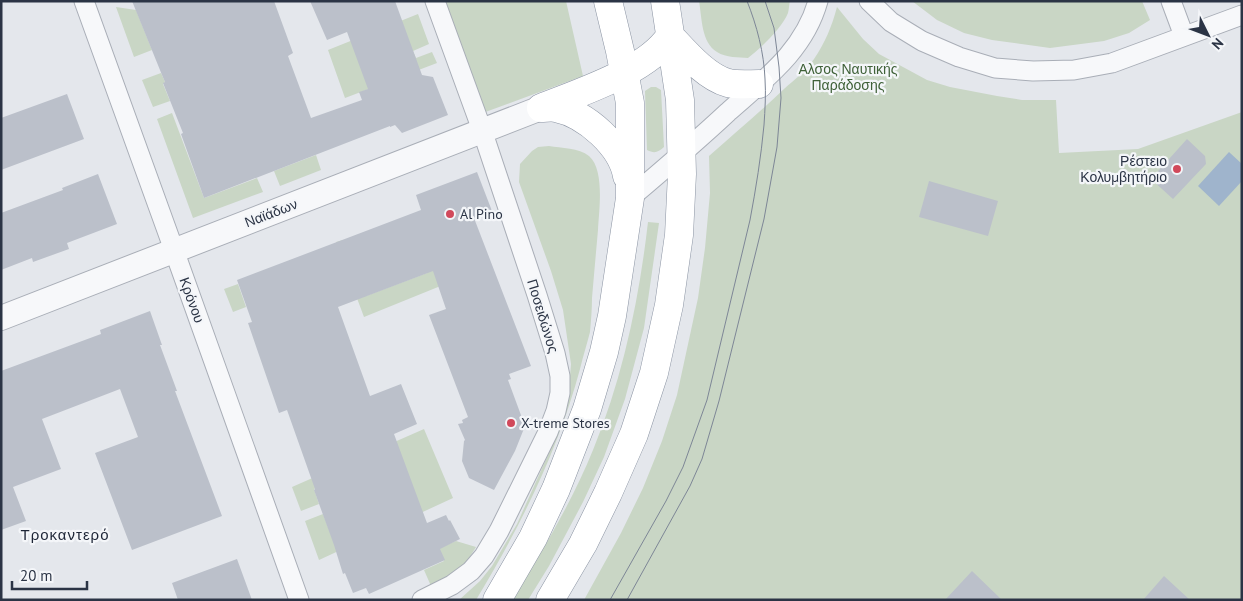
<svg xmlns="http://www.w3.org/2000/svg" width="1243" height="601" font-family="'PT Sans',sans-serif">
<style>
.green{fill:#c9d6c5}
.water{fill:#9fb4cc}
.building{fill:#bbc0ca}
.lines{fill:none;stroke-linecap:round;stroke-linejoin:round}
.minor-casing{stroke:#a9aeb7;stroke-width:21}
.tertiary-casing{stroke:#a9aeb7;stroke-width:26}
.trunk-casing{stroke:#8b94a3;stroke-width:29}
.minor{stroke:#f7f8fa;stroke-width:19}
.tertiary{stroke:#f7f8fa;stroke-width:24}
.trunk{stroke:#fff;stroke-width:28}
.tram{stroke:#7d8696;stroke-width:1}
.poi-dot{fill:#d1495b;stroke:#f4f6f9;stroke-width:2}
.labels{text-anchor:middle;stroke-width:4.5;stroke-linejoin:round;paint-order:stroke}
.park-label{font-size:14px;fill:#3f6138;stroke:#f4f6f9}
.poi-label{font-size:14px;fill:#2b3445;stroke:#f4f6f9;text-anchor:start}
.street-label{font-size:14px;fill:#2b3445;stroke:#f4f6f9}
.neighbourhood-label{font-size:15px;letter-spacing:1px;fill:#1d2536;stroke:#f4f6f9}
</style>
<rect width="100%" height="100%" fill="#e4e7ec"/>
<path class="green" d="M440,1H566L583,76L480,114Z
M699,1H790C789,5 789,9 788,13C782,28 761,48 748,58C739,57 726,58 717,52C701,42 702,18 699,1Z
M912,1H1142L1150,20L1129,33L1104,41L1050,48L992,40L964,33L937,20Z
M116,7L136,10L152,50L134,57Z
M837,7L863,39L879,54L927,80L950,87L997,96L1022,100H1056L1059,153L1138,149L1242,112V600H584L621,533L643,488L662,441L677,395L698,298L705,248L710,193L709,156C734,134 760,112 784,89C794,80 806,71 814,59C825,43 832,26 837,7Z
M418,14L429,44L413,51L416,58L432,52L437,63L345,98L328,50Z
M161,73L165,82L163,84L170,101L153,107L142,80Z
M651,87H656L661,90L664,147C658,152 655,154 647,150L645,91Z
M172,113L204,198L257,178L263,192L193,218L157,119Z
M549,146C561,148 579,148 589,156C605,170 599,210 598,230C596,252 594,275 592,298C592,309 591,321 590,332C587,344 583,356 580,369C558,451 520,527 476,600H459L480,581L492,566L517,524L548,455L568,399L571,364L563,310L551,271L519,182L520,164L532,151L538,147Z
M316,155L321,170L280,186L274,171Z
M648,222L659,223L644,328L625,399L604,457L583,502L549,566L528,600H513C542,551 572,502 593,450C623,377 639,300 648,222Z
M343,240L366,296L427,273L428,253L443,285L364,317L336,242Z
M238,284L246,307L233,312L224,289Z
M424,429L453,498L319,560L305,521L323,514L334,543L400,451L314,489L319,504L301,511L292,487Z
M456,541L476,547L458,576L431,586L424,570L444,561L439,548Z"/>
<path class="water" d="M1229,152L1242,164V181L1219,206L1198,186Z"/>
<path class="building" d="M132,1H274L293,53L288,56L311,118L362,100L359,92L368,89L347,32L327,40L310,1H395L422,75L433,77L448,115L402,133L395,125L390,127V126L204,198L181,134L183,133L163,83L165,82L162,75Z
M67,94L84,139L1,170V118Z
M1187,139L1205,156L1206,164L1173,199L1151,179Z
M477,172L492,211L474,218L531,366L509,374L511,379L508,380L525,426L515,451L494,490L469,478L462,461L464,441L465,440L458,424L463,423L462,420L468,417L429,315L446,309L433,271L338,307L370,396L401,384L417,424L394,434L427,523L446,515L449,521L450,520L460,539L440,549L445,560L369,594L366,588L353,593L345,573L343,574L334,545L314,490L315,489L287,410L279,413L248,323L252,322L237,280L421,210L416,195Z
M98,174L117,224L67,243L69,249L33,262L32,258L1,270V213L63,190L62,188Z
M929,181L998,201L988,236L919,217Z
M150,311L162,345H160L177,391H175L222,516L132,550L95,453L138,437L120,389L42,419L61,469L13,487L26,521L1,530V371L101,334L100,330Z
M237,559L252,600H178L172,583Z
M972,571L1002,600H945Z
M1164,576L1190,600H1143Z"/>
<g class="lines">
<defs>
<path id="minor" d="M84,1L174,250L299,600
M869,1L891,22L922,41L959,57L995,68L1033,71L1074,70L1112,63L1242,15
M1171,1L1184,36
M630,198C663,170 696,142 728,112C765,79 804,51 818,1
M422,600L452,585L471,571L484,556L499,531L548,432L556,411L560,393V376L555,353L537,295L482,130L435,1"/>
<path id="tertiary" d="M1,318L541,108"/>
<path id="trunk" d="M670,36C685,52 706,77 728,83C737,85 749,84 759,84
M541,108C578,93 648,71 670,36
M541,108C546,108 551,107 556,108C586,114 622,146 627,176
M497,600L533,538L556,489L587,409L604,352L612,316L630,198V103L620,51L608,1
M550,600L583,544L608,493L634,434L654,373L669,305L679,235L682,174L680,100L665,1"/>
</defs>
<use href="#minor" class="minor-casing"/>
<use href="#tertiary" class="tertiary-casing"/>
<use href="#trunk" class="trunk-casing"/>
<use href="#minor" class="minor"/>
<use href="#tertiary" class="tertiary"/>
<use href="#trunk" class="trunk"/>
<path class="tram" d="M610,600L666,501L683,467L707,400L750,220C756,188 761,157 764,125C765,110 766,94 765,79C764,53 757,26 747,1
M627,600L690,486L702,459L719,401L764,219L777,147L781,98L779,67L774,28L765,1"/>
</g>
<g class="poi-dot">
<circle cx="1177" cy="169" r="5"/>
<circle cx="450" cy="214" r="5"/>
<circle cx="511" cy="423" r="5"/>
</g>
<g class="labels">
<g class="park-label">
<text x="848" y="74">Αλσος Ναυτικής<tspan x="848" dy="16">Παράδοσης</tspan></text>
</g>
<g class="poi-label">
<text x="1167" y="166" text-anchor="end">Ρέστειο<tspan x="1167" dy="16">Κολυμβητήριο</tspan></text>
<text x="460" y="219">Al Pino</text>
<text x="521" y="428">X-treme Stores</text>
</g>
<g class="street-label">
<text transform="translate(271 213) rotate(-21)" y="5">Ναϊάδων</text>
<text transform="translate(192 300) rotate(70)" y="5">Κρόνου</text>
<text transform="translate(543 316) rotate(73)" y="5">Ποσειδώνος</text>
</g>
<g class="neighbourhood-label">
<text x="65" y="540">Τροκαντερό</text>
</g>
</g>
<rect width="1243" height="601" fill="none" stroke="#2b3445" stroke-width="5"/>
<g transform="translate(1208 35) rotate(132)" stroke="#f4f6f9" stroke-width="4" paint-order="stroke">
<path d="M0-4L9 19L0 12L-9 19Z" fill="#2b3445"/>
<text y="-8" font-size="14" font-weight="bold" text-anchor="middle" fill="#2b3445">N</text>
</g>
<path d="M12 581v8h75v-8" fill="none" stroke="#2b3445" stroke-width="2.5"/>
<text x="20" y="581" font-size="15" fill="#2b3445" stroke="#f4f6f9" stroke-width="4" paint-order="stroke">20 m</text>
</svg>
